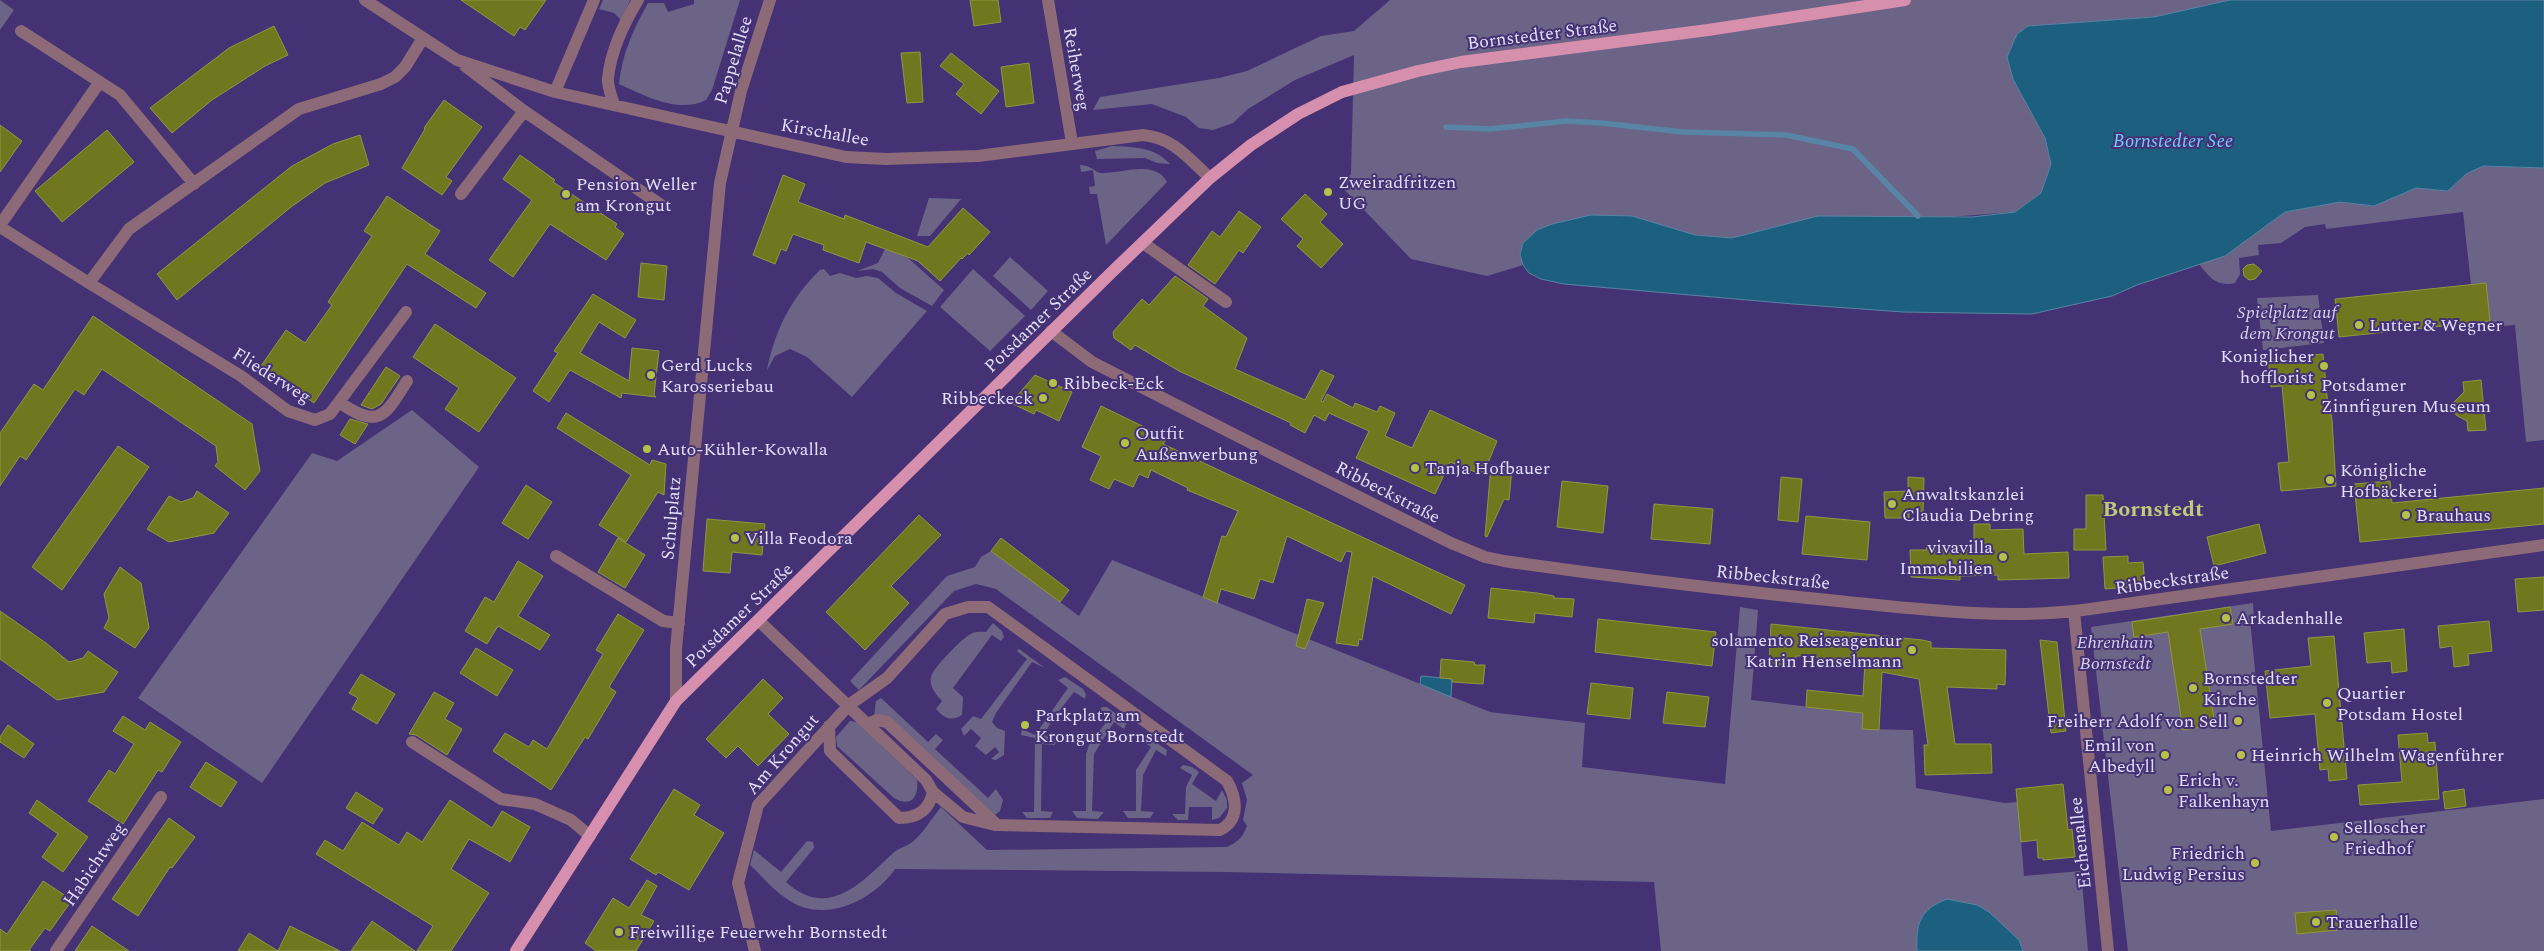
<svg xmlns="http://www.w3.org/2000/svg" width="2544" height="951" font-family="Spectral,serif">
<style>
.green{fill:#6b6487}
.water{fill:#1c5f7f;stroke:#5885a5}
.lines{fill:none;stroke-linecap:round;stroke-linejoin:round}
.stream{stroke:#5885a5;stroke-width:5.5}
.building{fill:#71771f;stroke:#909743}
.minor{stroke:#8d6a77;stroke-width:12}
.major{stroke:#d690ad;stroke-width:12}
.poi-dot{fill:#b8c147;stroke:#443274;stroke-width:2}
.labels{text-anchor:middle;stroke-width:4;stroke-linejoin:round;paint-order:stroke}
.street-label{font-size:18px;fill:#e3defe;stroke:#443274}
.poi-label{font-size:18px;fill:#e3defe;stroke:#443274;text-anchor:start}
.park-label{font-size:18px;font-style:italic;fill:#d7d1f2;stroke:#443274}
.water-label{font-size:19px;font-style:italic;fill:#6fcdfe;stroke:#443274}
.district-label{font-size:22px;font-weight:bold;fill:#c1c97c;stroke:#443274}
</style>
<rect width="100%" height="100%" fill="#443274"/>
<path class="green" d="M0,0L14,10L0,30Z
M603,0H630L621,20L614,13L599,9Z
M694,0H740L712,90L706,100C679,114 645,96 619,84C622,54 633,30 648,3H664L668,12L694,4Z
M1390,0H2230L2154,17L2028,26L2013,79L2045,138L2051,164L2041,193L2015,212L1766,231L1732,238L1695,235L1632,216L1520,254L1523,265L1487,276L1411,259L1340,185L1351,174L1354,55L1295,80L1248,109L1233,123L1213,130L1199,128L1186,117L1152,104L1093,110L1100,97L1219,78L1247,71L1321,36L1354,31Z
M1112,146C1134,147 1155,147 1170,164L1157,163L1145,158L1097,159L1095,151Z
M1080,165C1093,166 1094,172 1101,173C1123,174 1154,159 1167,182L1106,245L1097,194H1090L1089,187L1095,186L1093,170L1081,172Z
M2483,166L2544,168V440L2526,442L2515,325L2490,327L2486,283L2471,284L2463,212L2326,229L2325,224L2305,227L2281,243L2258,245L2259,255L2239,258L2240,274L2235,283C2217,287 2210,278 2199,264L2225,255L2285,212L2340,202L2374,206L2416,188L2448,191L2466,174Z
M929,198L961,199L930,236H917Z
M885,249L908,258L944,290L932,306L900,288L882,272L873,269L857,271L878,263Z
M1010,257L1048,291L1031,310L993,276Z
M824,269L830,276L840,273L856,278L867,276L878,278L896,293L927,311L852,397L807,357L790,349L775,356L767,370C775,330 791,298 820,270Z
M973,269L1025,316L990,351L940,307Z
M2318,295L2324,343L2263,350L2257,298Z
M412,410L479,467L262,783L138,698L312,453L337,461Z
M991,551L1079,616L1112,560L1490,712L1585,723L1582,767L1725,784L1740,607L1758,610L1751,700L1863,713V729L1913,730L1916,788L2005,803L2018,802L2024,876L2081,871L2088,951H1661L1654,882L1225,872L895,869C873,901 823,925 787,899C773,890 762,876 750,865L754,850L781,872L807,841L813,842L814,848L786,882C829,921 863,881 894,852C899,848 905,847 911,843C922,835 932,818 941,807L987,850L1227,847C1238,842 1243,837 1247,826L1243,820L1247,800L1242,783L1253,775L996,589L976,584L954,591L859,690L850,681L947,576L975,567L981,557Z
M2253,603L2254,618L2250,619L2271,831L2544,799V951H2128L2091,627Z
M993,623L1002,631L1004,637L1001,641L992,635L953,688L963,697L962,715C951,722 944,718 936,709L942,701C936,694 929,687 931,677C932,669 963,637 971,634C976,631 981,632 986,632Z
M1019,649L1045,668L1032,662L996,713L992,722L997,728L1005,731L1004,755L996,760L991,759L999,752L995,747L986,755L975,746L981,738L971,729L964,736L961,729L973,716L981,719L1027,659L1017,651Z
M1065,677L1083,689L1086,694L1085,699L1074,692L1052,720L1044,735L1056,741L1055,745L1042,744L1041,811L1053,812L1050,818H1027L1022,812H1034L1035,738L1021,735L1022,729L1035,735L1068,688L1058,680Z
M881,698L928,742L936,734L943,740L935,749L988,798L996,789L1003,800L1000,811L995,815L874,717L876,701Z
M1102,707H1107L1127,722L1124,729L1114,722L1094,754L1092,811L1104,812L1098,819L1077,818L1072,811H1086V754L1089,745L1110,717L1100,709Z
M850,721L857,722L917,780C919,797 911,808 894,798L837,746L836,737Z
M1148,737L1167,750L1166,756L1156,750L1143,775L1141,811L1154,812L1150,818H1128L1123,811H1136V770L1151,747L1141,740Z
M1183,765L1192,767L1199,772L1192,784L1216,801L1222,790L1227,800V808L1219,818L1212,820V807H1189L1188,820H1178L1172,814H1185L1186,787L1192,775L1180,768Z"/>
<path class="water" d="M2230,0H2544V168L2483,166L2466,174L2448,191L2416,188L2374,206L2340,202L2285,212L2225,256L2137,285L2112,296L2032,314L1903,312L1793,304L1564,284L1541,279L1529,273L1523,265L1520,254L1523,243L1537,230L1552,224L1591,215L1632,216L1695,235L1732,238L1818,216L1972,217L2015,212L2041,193L2051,164L2045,138L2013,79L2007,57L2017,34L2028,26L2154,17Z
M1421,676L1452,679L1451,697L1420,684Z
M1947,899L1977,905L1989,912L2019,940L2023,951H1917C1916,924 1919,910 1947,899Z"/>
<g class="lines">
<path class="stream" d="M1446,127L1490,129L1566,121L1601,123L1683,132L1786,135L1853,149L1918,216"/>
</g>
<path class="building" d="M461,0H546L525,30L520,27L514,36Z
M970,0H998L1001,22L974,26Z
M274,26L288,55L265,66L212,100L172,133L150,108L229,48Z
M920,52L923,102L907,103L901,53Z
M951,53L999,91L981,114L956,94L964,84L940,66Z
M1029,63L1034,103L1006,107L1001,67Z
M444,100L482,127L446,177L452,181L442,195L402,168L425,129L424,128Z
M0,125L22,141L0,172Z
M107,130L134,162L62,222L35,191Z
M360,135L369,165L325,183L291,207L177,300L157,274L292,166L333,144Z
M520,155L555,180L553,182L617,224L615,227L624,234L606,260L550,224L513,277L489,260L532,200L503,179Z
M783,175L805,184L798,202L844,219L845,215L928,247L963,208L990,232L969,255L968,253L962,259L961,258L940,281L918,261L866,242L859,263L823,250L824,245L793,234L786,251L781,249L775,264L753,255Z
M1305,194L1327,214L1320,222L1343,244L1321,268L1297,246L1303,239L1281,219Z
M387,196L440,231L425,254L486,293L476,308L407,264L314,403L261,366L286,330L305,343L332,305L328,302L372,236L364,231Z
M1239,211L1261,227L1243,253L1239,250L1215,284L1188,265L1212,231L1220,237Z
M641,263L667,266L664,300L638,297Z
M2254,264L2262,271L2255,279L2249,280L2244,276L2243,269L2247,265Z
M1175,276L1208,299L1203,306L1247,338L1235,369L1305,400L1321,370L1334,376L1321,401L1323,402L1327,394L1353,408L1355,403L1377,412L1380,406L1395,413L1385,436L1412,448L1430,410L1497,441L1483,475L1450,462L1435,494L1356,458L1369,431L1329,413L1325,421L1314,415L1305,433L1290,425L1291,423L1179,371L1135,345L1131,350L1114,338L1113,332L1142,299L1149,305Z
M2486,283L2490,321L2339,337L2335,299Z
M593,294L636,320L625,338L599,322L580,353L629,381L632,348L659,351L654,395L656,397L622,393L621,398L570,370L549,402L533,391L558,353L554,351Z
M93,316L252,424L260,471L245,490L215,466L218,462L216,446L102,369L84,395L75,389L26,460L20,456L0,486V433L34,384L43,390Z
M435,324L516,378L479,432L445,409L459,388L413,357Z
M2323,354L2328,406H2330L2332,420L2336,486L2281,491L2278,463L2289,462L2282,386L2271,387L2268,359Z
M386,367L400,376L381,404L372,409L361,405Z
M1035,375L1072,392L1059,421L1036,410L1034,414L1011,403Z
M2481,380L2486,430L2468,431L2467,421L2456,415L2453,403L2464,392L2463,382Z
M1101,406L1167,438L1163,444L1465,585L1451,614L1373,576L1362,640L1359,639L1358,646L1336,643L1352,552L1346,551L1341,562L1287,536L1273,583L1260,579L1254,599L1221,589L1217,603L1203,597L1222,536L1226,537L1238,511L1187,490L1188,488L1151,470L1148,478L1139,474L1133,487L1114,479L1109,489L1090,480L1101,456L1082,447Z
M566,413L650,465L652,460L666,464L664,495L658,492L626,542L599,525L631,475L557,428Z
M350,419L368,424L355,444L340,435Z
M118,446L149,467L62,590L32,567Z
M1491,465L1512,467L1509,500L1504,499L1487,537L1485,536Z
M1781,477L1802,479L1798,522L1778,520Z
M1908,477L1924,478L1923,512L1909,511V518H1885L1884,492L1908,491Z
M1562,481L1608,486L1603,533L1557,527Z
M2390,481L2392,503L2544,488V524L2360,542L2354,484Z
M526,485L552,502L528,539L502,523Z
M197,491L229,513L214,533L169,542L147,529L169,496L181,502L193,498Z
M2086,495H2103L2106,550H2074V529H2086Z
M1654,504L1713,509L1710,544L1651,539Z
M919,515L941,535L891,586L909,603L865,650L826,612Z
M1806,516L1870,522L1867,560L1802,554Z
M707,519L765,524L762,555L732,552L730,573L703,571Z
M1974,524H1990V530L2023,529L2024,554L2068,552L2069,578L1998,580V575L1960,576V580L1911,577L1910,550H1926L1928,545L1974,547Z
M2259,524L2266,553L2214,566L2207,537Z
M618,538L645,555L625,588L598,572Z
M1001,538L1069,590L1060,602L991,551Z
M2128,556V563L2143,562L2145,586L2105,589L2103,557Z
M518,561L543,576L518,616L550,635L540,650L498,626L487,644L465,631L485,597L494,602Z
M120,567L141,583L149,628L135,648L104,628L109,618L104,594Z
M2544,577V610L2518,612L2515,579Z
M1491,588L1537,593L1554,596V598L1574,599L1572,617L1535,613L1534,623L1488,618Z
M1307,599L1324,603L1305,649L1296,646Z
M2230,607L2233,624L2200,629L2215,725L2183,730L2168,632L2134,637L2132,622Z
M0,611L46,643L69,662L83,658L88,651L118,672L104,692L57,700L0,659Z
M618,614L644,630L609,687L616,692L588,739L585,737L551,790L493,751L505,733L529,747L533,740L547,749L603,654L596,650Z
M1598,619L1716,632L1712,666L1595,652Z
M2489,621L2492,651L2468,654L2469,665L2454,667L2452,646L2440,648L2438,626Z
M1771,624L1922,640L1931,642V648L2006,650L2005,685L1997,684V689L1947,687L1955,744H1991L1992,773L1925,775L1924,745H1928L1919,679L1882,672L1879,730L1862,729L1863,713L1806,707L1807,690L1863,696L1865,662L1799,656H1796L1795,668L1769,665Z
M2404,629L2407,671L2392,673L2391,661L2367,663L2364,633Z
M2334,636L2347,779L2329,781L2328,769L2320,770L2315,714L2270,718L2265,671L2311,666L2308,638Z
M2040,640L2057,642L2066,731L2051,733Z
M476,648L513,670L497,696L460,673Z
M1441,659L1474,662L1475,665H1485L1483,684L1452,682V679L1440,678Z
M361,674L395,694L377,724L352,709L358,698L349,693Z
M763,679L783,698L768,714L789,734L758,766L738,746L726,758L706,739Z
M1591,683L1633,688L1630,719L1587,714Z
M434,692L454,703L445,719L462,729L447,755L416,735L409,734Z
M1667,692L1709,697L1705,727L1663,723Z
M123,716L145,730L150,722L181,742L162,772L158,770L123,824L88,801L109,770L115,774L134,744L113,731Z
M8,725L34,744L24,758L0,742V737Z
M2427,733L2428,743L2435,742L2439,799L2360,805L2358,785L2402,782L2398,735Z
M206,762L237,782L221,807L190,787Z
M2063,784L2068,830L2072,829L2075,857L2043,860V858H2038L2037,840L2021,842L2016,789Z
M674,789L700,805L694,815L724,833L689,890L658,872L656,875L630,859Z
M2464,789L2466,806L2445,809L2443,792Z
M356,792L383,809L373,824L346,808Z
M37,800L88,837L63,872L42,857L58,834L29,813Z
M450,800L492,828L502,811L530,827L510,862L469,839L451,869L489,893L451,951H417L433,926L316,854L325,840L343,851L362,822L399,845L407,832L422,842Z
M169,818L195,837L172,868L170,867L138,916L112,899Z
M647,880L657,886L641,915L654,921L636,951H596L585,943L613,898L629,908Z
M43,881L72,900L50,931L45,928L29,950L31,951H0V929L7,934Z
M2336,910L2338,930L2297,934L2295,913Z
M372,921L415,951H351Z
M92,926L129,951H75Z
M290,926L340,951H278Z
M249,933L278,951H238Z"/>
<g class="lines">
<path class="minor" d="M365,0L457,60L555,92L846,157L886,159L978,156L1143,135C1174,138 1188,158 1210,178
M1048,0L1072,143
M21,31L120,95L194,184
M465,66L524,111L661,205
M555,92L594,0
M614,105C612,97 607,86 608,78C611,50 624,23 638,0
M461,194L524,111
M0,225L99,83
M0,227L89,283L129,229L299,109L381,84L395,77L405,67L423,38
M1143,243L1226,302
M89,283L241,376L288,411L315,420L330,414L406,312
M1051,331L1092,362L1257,446L1451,543L1485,557L1504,561C1615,577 1726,590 1838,601C1918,609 2002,620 2083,610L2544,545
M339,402C379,430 385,416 407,381
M556,556L663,621L679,623
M2074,611L2108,951
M759,621L926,780L933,792C929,810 918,818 899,818L830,751L829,726
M676,701V649L720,183L741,91L770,0
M412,742L501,799L535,804L571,820L590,836
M933,792L963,817L995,825
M56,951L161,797
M755,951L738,883L758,805L849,705L887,678L945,614L968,607H988L1227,781C1237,799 1240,820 1220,830L997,825L887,722L877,720L867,724"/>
<path class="major" d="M516,951L676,701L1113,271L1210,178L1251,145L1298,114L1342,92L1418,71L1461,62L1708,30L1905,0"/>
</g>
<g class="poi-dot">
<circle cx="1328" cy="192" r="5"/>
<circle cx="566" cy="194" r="5"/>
<circle cx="2359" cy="325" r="5"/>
<circle cx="2324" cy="366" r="5"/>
<circle cx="651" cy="375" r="5"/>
<circle cx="1053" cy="383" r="5"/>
<circle cx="2311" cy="395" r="5"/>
<circle cx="1043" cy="398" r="5"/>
<circle cx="1125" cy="443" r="5"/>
<circle cx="647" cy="449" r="5"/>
<circle cx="1415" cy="468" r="5"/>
<circle cx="2330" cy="480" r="5"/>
<circle cx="1892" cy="504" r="5"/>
<circle cx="2406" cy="515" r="5"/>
<circle cx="735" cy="538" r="5"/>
<circle cx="2003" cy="557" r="5"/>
<circle cx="2226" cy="618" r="5"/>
<circle cx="1912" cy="650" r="5"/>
<circle cx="2193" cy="688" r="5"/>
<circle cx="2327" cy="703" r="5"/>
<circle cx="2238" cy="721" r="5"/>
<circle cx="1025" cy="725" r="5"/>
<circle cx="2165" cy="755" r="5"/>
<circle cx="2241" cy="755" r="5"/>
<circle cx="2168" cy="790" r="5"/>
<circle cx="2334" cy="837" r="5"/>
<circle cx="2255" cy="863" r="5"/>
<circle cx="2316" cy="922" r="5"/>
<circle cx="619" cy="932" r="5"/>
</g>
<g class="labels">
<g class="street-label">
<text transform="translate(1542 34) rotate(-7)" y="6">Bornstedter Straße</text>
<text transform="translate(733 60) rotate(-73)" y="6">Pappelallee</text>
<text transform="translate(1077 69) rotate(80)" y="6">Reiherweg</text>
<text transform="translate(825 132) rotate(10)" y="6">Kirschallee</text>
<text transform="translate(1038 320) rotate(-44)" y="6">Potsdamer Straße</text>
<text transform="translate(272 375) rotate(32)" y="6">Fliederweg</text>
<text transform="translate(1388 492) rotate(27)" y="6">Ribbeckstraße</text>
<text transform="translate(671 518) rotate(-85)" y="6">Schulplatz</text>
<text transform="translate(1773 577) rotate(6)" y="6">Ribbeckstraße</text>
<text transform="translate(2172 580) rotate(-8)" y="6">Ribbeckstraße</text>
<text transform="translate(739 615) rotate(-44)" y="6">Potsdamer Straße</text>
<text transform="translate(782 754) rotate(-49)" y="6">Am Krongut</text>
<text transform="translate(2080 843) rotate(-96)" y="6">Eichenallee</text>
<text transform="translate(94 864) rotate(-56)" y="6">Habichtweg</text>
</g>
<g class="poi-label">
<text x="1338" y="188">Zweiradfritzen<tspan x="1338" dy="21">UG</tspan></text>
<text x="576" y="190">Pension Weller<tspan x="576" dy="21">am Krongut</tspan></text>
<text x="2369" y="331">Lutter &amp; Wegner</text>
<text x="2314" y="362" text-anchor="end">Koniglicher<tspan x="2314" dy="21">hofflorist</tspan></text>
<text x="661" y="371">Gerd Lucks<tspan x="661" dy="21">Karosseriebau</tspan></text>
<text x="1063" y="389">Ribbeck-Eck</text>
<text x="2321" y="391">Potsdamer<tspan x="2321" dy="21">Zinnfiguren Museum</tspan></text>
<text x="1033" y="404" text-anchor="end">Ribbeckeck</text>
<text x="1135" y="439">Outfit<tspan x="1135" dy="21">Außenwerbung</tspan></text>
<text x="657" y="455">Auto-Kühler-Kowalla</text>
<text x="1425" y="474">Tanja Hofbauer</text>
<text x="2340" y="476">Königliche<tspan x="2340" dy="21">Hofbäckerei</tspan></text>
<text x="1902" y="500">Anwaltskanzlei<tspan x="1902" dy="21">Claudia Debring</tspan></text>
<text x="2416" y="521">Brauhaus</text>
<text x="745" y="544">Villa Feodora</text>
<text x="1993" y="553" text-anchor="end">vivavilla<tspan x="1993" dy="21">Immobilien</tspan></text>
<text x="2236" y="624">Arkadenhalle</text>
<text x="1902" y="646" text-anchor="end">solamento Reiseagentur<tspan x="1902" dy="21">Katrin Henselmann</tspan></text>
<text x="2203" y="684">Bornstedter<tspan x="2203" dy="21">Kirche</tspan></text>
<text x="2337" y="699">Quartier<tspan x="2337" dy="21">Potsdam Hostel</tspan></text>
<text x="1035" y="721">Parkplatz am<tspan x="1035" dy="21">Krongut Bornstedt</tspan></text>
<text x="2228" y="727" text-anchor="end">Freiherr Adolf von Sell</text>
<text x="2155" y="751" text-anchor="end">Emil von<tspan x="2155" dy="21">Albedyll</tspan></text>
<text x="2251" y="761">Heinrich Wilhelm Wagenführer</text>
<text x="2178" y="786">Erich v.<tspan x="2178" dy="21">Falkenhayn</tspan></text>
<text x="2344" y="833">Selloscher<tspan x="2344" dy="21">Friedhof</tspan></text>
<text x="2245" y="859" text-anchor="end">Friedrich<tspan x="2245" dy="21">Ludwig Persius</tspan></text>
<text x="2326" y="928">Trauerhalle</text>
<text x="629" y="938">Freiwillige Feuerwehr Bornstedt</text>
</g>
<g class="park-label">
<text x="2287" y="318">Spielplatz auf<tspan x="2287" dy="21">dem Krongut</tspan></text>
<text x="2115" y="648">Ehrenhain<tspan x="2115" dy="21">Bornstedt</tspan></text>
</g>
<g class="water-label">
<text x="2173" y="147">Bornstedter See</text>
</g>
<g class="district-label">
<text x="2153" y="516">Bornstedt</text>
</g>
</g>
</svg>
